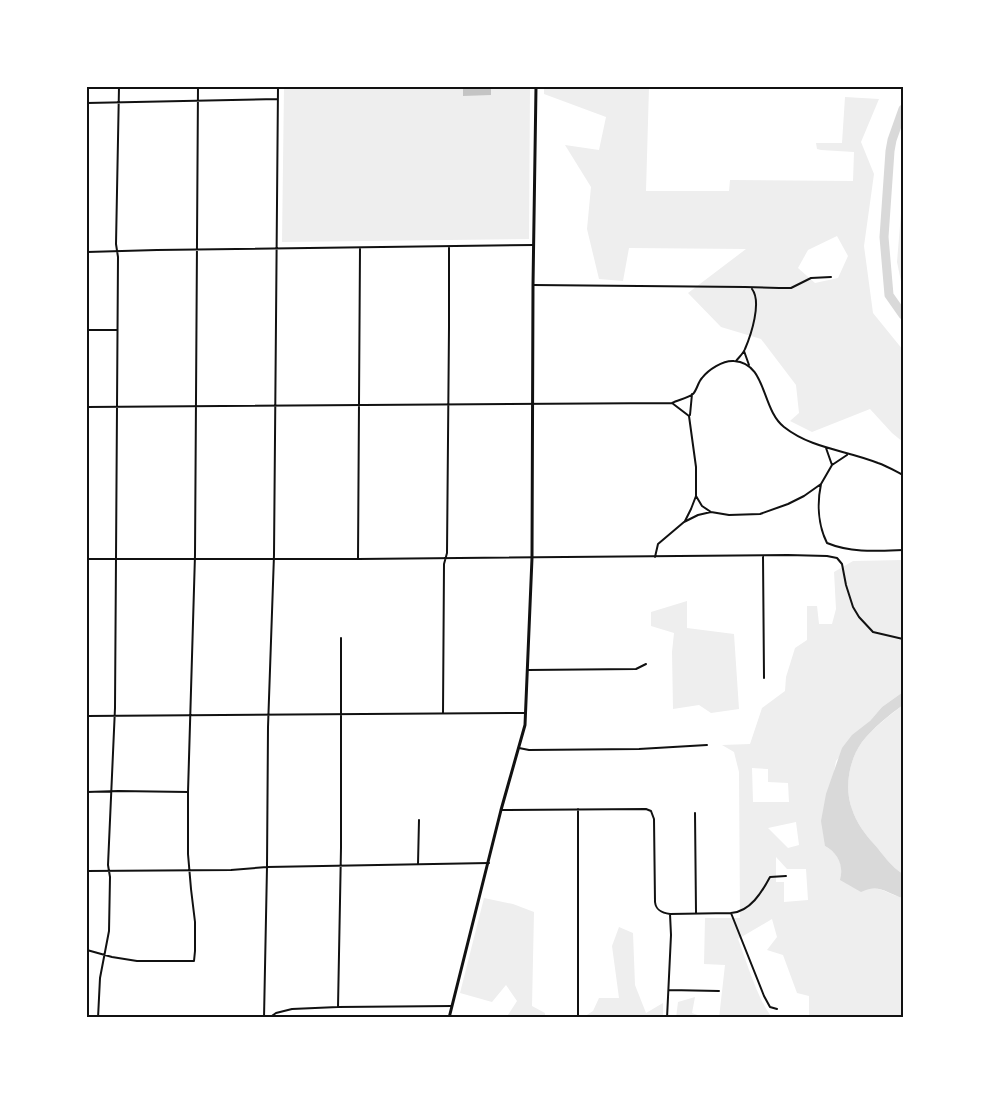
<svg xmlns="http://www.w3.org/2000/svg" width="990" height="1105" font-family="'Roboto Condensed',sans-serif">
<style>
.green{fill:#eee;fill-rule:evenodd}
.water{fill:#d9d9d9}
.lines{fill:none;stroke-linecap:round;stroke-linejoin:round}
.river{stroke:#d9d9d9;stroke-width:9}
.building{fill:#c4c4c4}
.minor{stroke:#111;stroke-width:2}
.tertiary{stroke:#111;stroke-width:3}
.neatline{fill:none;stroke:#111;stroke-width:2}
</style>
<rect width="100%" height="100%" fill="#fff"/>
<path class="green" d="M284,87H530L529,239L282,242Z
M544,87H649L646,191H729L730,180L853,181L854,152L821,150L817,149L816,143H842L845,97L879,99L861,142L874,174L864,246L873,313L903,350V442L892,433L870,409L812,432L790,421L799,413L796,385L761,339L721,327L688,293L746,249L629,248L623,281L599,279L587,229L591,187L565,145L599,150L606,117L544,94ZM837,236L848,256L838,278L815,283L798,268L808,250Z
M903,189V291L897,262Z
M903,560V692L882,707L836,761L834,772L825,846C836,852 843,862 841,874L860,891C881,884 884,893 903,898V1018H809V996L797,993L783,955L767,950L777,937L772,919L738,939C745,957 760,1006 773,1018H719L725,965L704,964L705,918H740L739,772L734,752L722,745L750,744L762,708L785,691L786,677L795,648L807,640V606H817L819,624H832L836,609L834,572L853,561ZM752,768L768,769V782L788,783L789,802H753ZM796,822L799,845L788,848L768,828ZM776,857L787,869H806L808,900L784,902V882H776Z
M687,601V628L734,634L739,709L711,713L699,705L673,709L672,652L674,633L651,626V612Z
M903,705V874C891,867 883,854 874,844C865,834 856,822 852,809C844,788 849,760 862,742C873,728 889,716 903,705Z
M484,898L513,904L534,912L532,1006L545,1013V1018H506L517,1001L506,985L492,1002L460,993Z
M619,927L633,933L635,985L646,1013L663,1003V1018H582L593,1011L599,998H619L612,946Z
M695,997L692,1013L706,1018H676L678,1002Z"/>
<path class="water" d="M903,692V705C889,715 873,728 862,742C849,760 844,788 852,809C856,822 865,834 874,844C883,854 891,867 903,874V898C886,893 879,883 861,892L840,880C844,866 838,853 825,846L821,821L826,794L842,748L852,735L870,721L882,707Z"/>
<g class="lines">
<path class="river" d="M903,109L892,140L890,151L884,237L889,295L903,315"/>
</g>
<path class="building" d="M463,87H491V95L463,96Z"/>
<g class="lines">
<path class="minor" d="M87,103L278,99
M87,252L157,250L534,245
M533,285L745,287L779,288H791L811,278L831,277
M87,330H117
M744,351L749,365
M736,361C739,357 743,354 745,349C751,335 762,302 752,289
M672,403L689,416L696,467V496L702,506L711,512
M87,407L672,403C678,400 688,398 693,394C697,390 698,382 702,378C708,370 723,360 734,361C767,363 761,409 784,427C812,449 846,450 878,463C887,466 895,471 903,475
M690,415L692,394
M826,448L832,465
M821,484C817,503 818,525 827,543C851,553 877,551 903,550
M685,521L691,509L696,496
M763,556L764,678
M655,557L658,544L684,522L698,515L711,512L729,515L760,514L788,504L804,496L821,484L832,465L847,455
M87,559H358L788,555L827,556L837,558L842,564L846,585L853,607L859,617L873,632L903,639
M358,559L360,248
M528,670L636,669L646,664
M443,713L444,564L447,553L449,327V247
M87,716L525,713
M519,748L529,750L639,749L707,745
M87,792L118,791L188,792
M502,810L646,809L651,811L654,819L655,902C656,910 661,913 670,914L671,935L667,1018
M695,813L696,912
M418,864L419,820
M87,871L231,870L267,867L489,863
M731,913C750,912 762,892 770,877L786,876
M670,914L731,913L764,996L770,1007L777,1009
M87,950L112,957L137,961H194L195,951V922L191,889L188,854V792L195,555L198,87
M669,990L719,991
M338,1007L341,848V638
M98,1018L100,978L109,931L110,877L108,865L115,708L118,257L116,244L119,87
M264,1018L267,867L268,727L274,555L278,87
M269,1018L276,1013L292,1009L338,1007L452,1006
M578,1018V809"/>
<path class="tertiary" d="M449,1018L501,810L525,725L532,558L533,285L536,87"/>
</g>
<rect width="990" height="1105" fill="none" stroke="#ffffff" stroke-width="177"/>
<rect x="88" y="88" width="814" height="928" class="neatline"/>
</svg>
